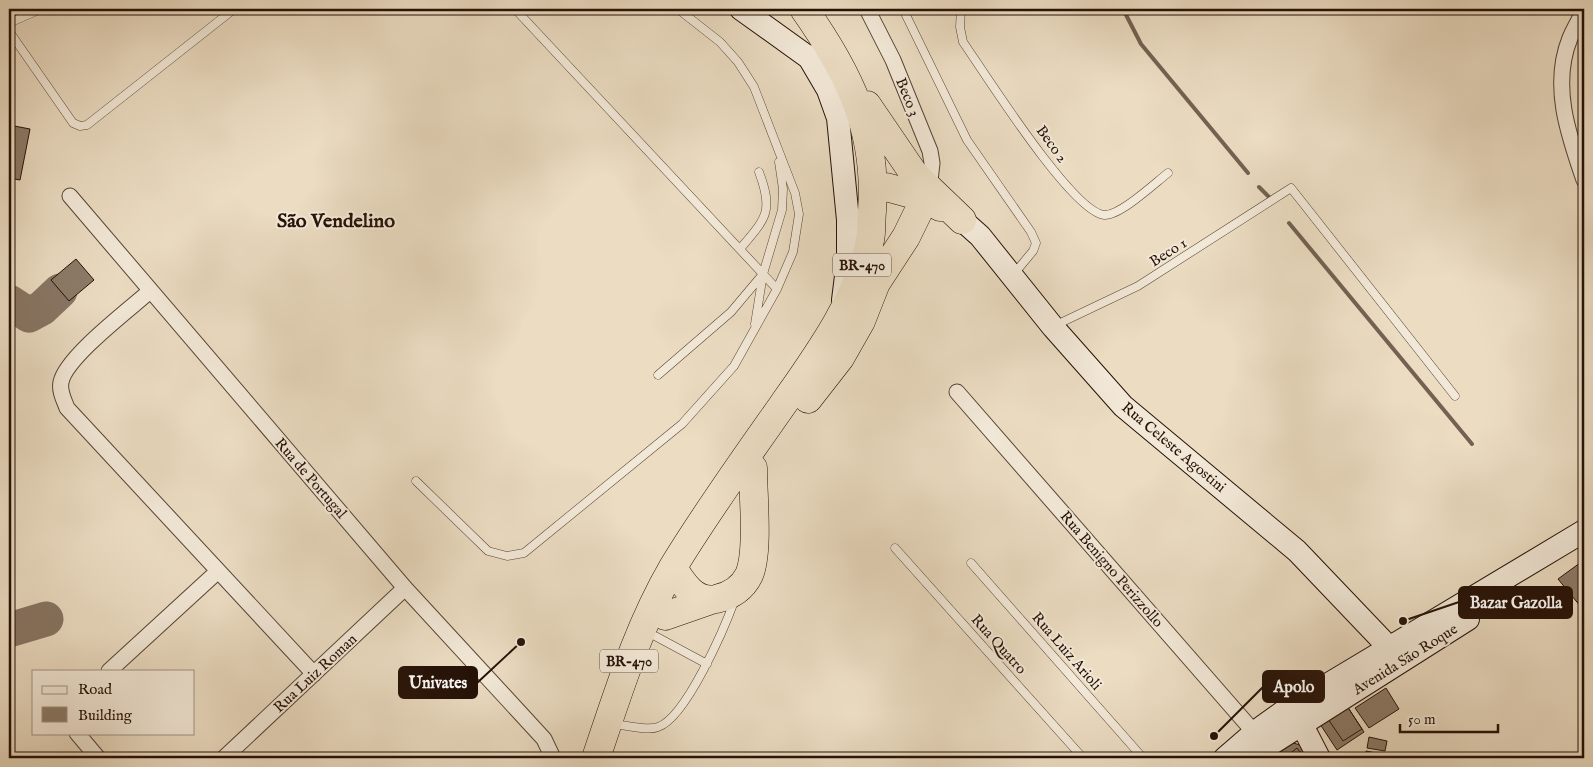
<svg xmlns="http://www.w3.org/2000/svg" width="1593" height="767" font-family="'IM FELL English',serif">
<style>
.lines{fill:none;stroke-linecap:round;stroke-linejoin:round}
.stream{stroke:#746151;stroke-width:4}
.taxiway{stroke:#887664;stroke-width:35}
.building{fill:#8c7b68;stroke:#251107}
.lane-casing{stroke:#564436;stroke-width:9}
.street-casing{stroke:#564436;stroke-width:17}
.secondary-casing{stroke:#251107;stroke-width:24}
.highway-casing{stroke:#251107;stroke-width:29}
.lane{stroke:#f2e8d7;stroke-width:8}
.street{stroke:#f2e8d7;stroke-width:15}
.secondary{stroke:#f2e8d7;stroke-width:22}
.highway{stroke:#ebdcc2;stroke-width:28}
.labels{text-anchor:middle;stroke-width:4;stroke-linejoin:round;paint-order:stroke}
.shield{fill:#f2e8d7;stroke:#625245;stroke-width:1}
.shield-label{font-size:14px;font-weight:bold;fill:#251107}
.street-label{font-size:15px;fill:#251107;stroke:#f2e8d7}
.district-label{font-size:20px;font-weight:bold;fill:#251107;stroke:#f2e8d7}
.leader{fill:none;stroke:#251107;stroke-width:2}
.callout-dot{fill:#251107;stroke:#f2e8d7;stroke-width:2}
.callout{fill:#251107;stroke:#251107;stroke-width:2}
.callout-label{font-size:16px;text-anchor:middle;font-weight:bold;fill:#fff}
</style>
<rect width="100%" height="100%" fill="#ebdcc2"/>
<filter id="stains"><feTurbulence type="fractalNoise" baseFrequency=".004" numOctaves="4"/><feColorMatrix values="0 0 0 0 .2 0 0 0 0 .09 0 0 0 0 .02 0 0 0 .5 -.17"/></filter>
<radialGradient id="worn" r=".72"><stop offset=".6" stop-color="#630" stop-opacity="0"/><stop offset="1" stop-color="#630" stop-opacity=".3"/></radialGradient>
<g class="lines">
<path class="stream" d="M1123,9L1141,44L1248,173
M1259,187L1269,197
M1289,223L1472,444"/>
<path class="taxiway" d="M9,302L29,315L42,308L60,291
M9,630L46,619"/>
</g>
<path class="building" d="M9,125L30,129L20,180L9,178Z
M76,259L94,280L69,301L51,280Z
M1584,560V604L1581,607L1558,579Z
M1386,688L1399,709L1369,728L1355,708Z
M1345,703L1364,732L1337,750L1318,721Z
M1345,703L1362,729L1343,741L1326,716Z
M1369,737L1387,741L1385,751L1367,748Z
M1290,742L1300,745L1312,758H1275Z
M1297,748L1305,758H1284Z
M1366,751L1387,755L1386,758H1365Z"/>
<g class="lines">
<defs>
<path id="lane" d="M515,9L777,289
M903,9L967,140L1031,232L1036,243L1033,251L1013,275
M961,9L960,27L963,42C984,72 1073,214 1105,215C1121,215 1155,183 1168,173
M9,23L41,9
M9,31L73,123L80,126L87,125L234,9
M740,249C766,218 774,212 759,172
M755,324L763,274L782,210L783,189L779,162
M1054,326L1138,286L1291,188L1455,396
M658,375L731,312L763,274
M416,481L488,551L507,556L524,553L682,424L734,366L777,289L793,252L799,214L795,193L754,87L738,62L720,42L678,9
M895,548L1083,758
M971,563L1143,758
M655,636L707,664
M620,725C631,726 648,731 658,727C686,718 725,627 735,599"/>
<path id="street" d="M867,9L893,60L930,151L932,163L929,190
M1584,10C1580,19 1574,28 1570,38C1551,85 1568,134 1584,180
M70,196L405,588L544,739L553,758
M150,291C130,309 66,357 61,382C59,391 64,400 67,408L314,674
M957,392L1260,739
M109,671L217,572
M77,733L98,758
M224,758L405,588"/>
<path id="secondary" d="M741,9L819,65
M808,56L828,90L838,118L848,220V260L843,300
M962,220L980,236L1053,327L1123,406L1297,551L1401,660
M1288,721L1302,725L1319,758
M1225,758L1255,732L1287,709L1584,531
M1253,758L1266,747L1468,619"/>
<path id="highway" d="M867,105L914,174L962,220
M886,187L926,198L940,207
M808,399L840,358L861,321L876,283L906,237L929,190
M673,568C683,584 695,603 716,599C730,596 742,589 749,575C759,552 753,496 753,468
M665,616L711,600
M596,758C618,693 638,627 673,567C707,511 746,457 784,403C817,356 859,298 870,240C872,231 871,221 872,211C878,131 849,73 804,9"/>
</defs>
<use href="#lane" class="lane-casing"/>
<use href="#street" class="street-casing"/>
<use href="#secondary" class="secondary-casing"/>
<use href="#highway" class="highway-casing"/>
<use href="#lane" class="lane"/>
<use href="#street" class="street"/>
<use href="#secondary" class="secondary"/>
<use href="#highway" class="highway"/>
</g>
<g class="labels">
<g class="shield">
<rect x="833" y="253.5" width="58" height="23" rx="4"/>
<rect x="600" y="649.5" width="58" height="23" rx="4"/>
</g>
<g class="shield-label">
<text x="862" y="270">BR-470</text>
<text x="629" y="666">BR-470</text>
</g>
<g class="street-label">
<text transform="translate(908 97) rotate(68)" y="5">Beco 3</text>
<text transform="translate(1052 144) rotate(54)" y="5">Beco 2</text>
<text transform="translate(1168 252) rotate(-32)" y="5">Beco 1</text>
<text transform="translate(1174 447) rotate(40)" y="5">Rua Celeste Agostini</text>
<text transform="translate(311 478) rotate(49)" y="5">Rua de Portugal</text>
<text transform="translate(1112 569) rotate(49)" y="5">Rua Benigno Perizzollo</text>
<text transform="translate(999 644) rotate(48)" y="5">Rua Quatro</text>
<text transform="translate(1067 651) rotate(49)" y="5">Rua Luiz Arioli</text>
<text transform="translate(1405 659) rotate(-32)" y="5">Avenida São Roque</text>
<text transform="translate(315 673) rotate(-43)" y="5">Rua Luiz Roman</text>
</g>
<g class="district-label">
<text x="336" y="227">São Vendelino</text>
</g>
</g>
<path class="leader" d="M1403 621L1459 602M521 642L477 683M1214 736L1263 687"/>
<g class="callout-dot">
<circle cx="1403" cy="621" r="5"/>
<circle cx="521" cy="642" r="5"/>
<circle cx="1214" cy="736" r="5"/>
</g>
<g class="callout">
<rect x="1459" y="587" width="113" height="31" rx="5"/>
<rect x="399" y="667" width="78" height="31" rx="5"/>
<rect x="1263" y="671" width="61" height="31" rx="5"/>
</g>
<g class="callout-label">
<text x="1516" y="608">Bazar Gazolla</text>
<text x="438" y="688">Univates</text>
<text x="1294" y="692">Apolo</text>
</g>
<rect width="1593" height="767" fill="none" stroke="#ebdcc2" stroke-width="30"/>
<rect x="10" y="10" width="1573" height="747" fill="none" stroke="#251107" stroke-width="2.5"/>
<rect x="15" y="15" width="1563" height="737" fill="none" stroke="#251107"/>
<rect x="32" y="670" width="162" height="65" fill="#f2e8d7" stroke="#a09284"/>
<rect x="42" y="686" width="25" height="8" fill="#f2e8d7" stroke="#a09284"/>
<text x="78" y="694" font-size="15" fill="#251107">Road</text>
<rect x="42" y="707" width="25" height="15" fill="#8c7b68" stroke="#a09284"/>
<text x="78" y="720" font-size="15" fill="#251107">Building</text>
<path d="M1400 724v8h98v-8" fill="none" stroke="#251107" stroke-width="2.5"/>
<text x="1408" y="724" font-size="15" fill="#251107" stroke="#f2e8d7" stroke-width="4" paint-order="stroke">50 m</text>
<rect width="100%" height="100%" filter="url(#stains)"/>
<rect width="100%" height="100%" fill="url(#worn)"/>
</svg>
